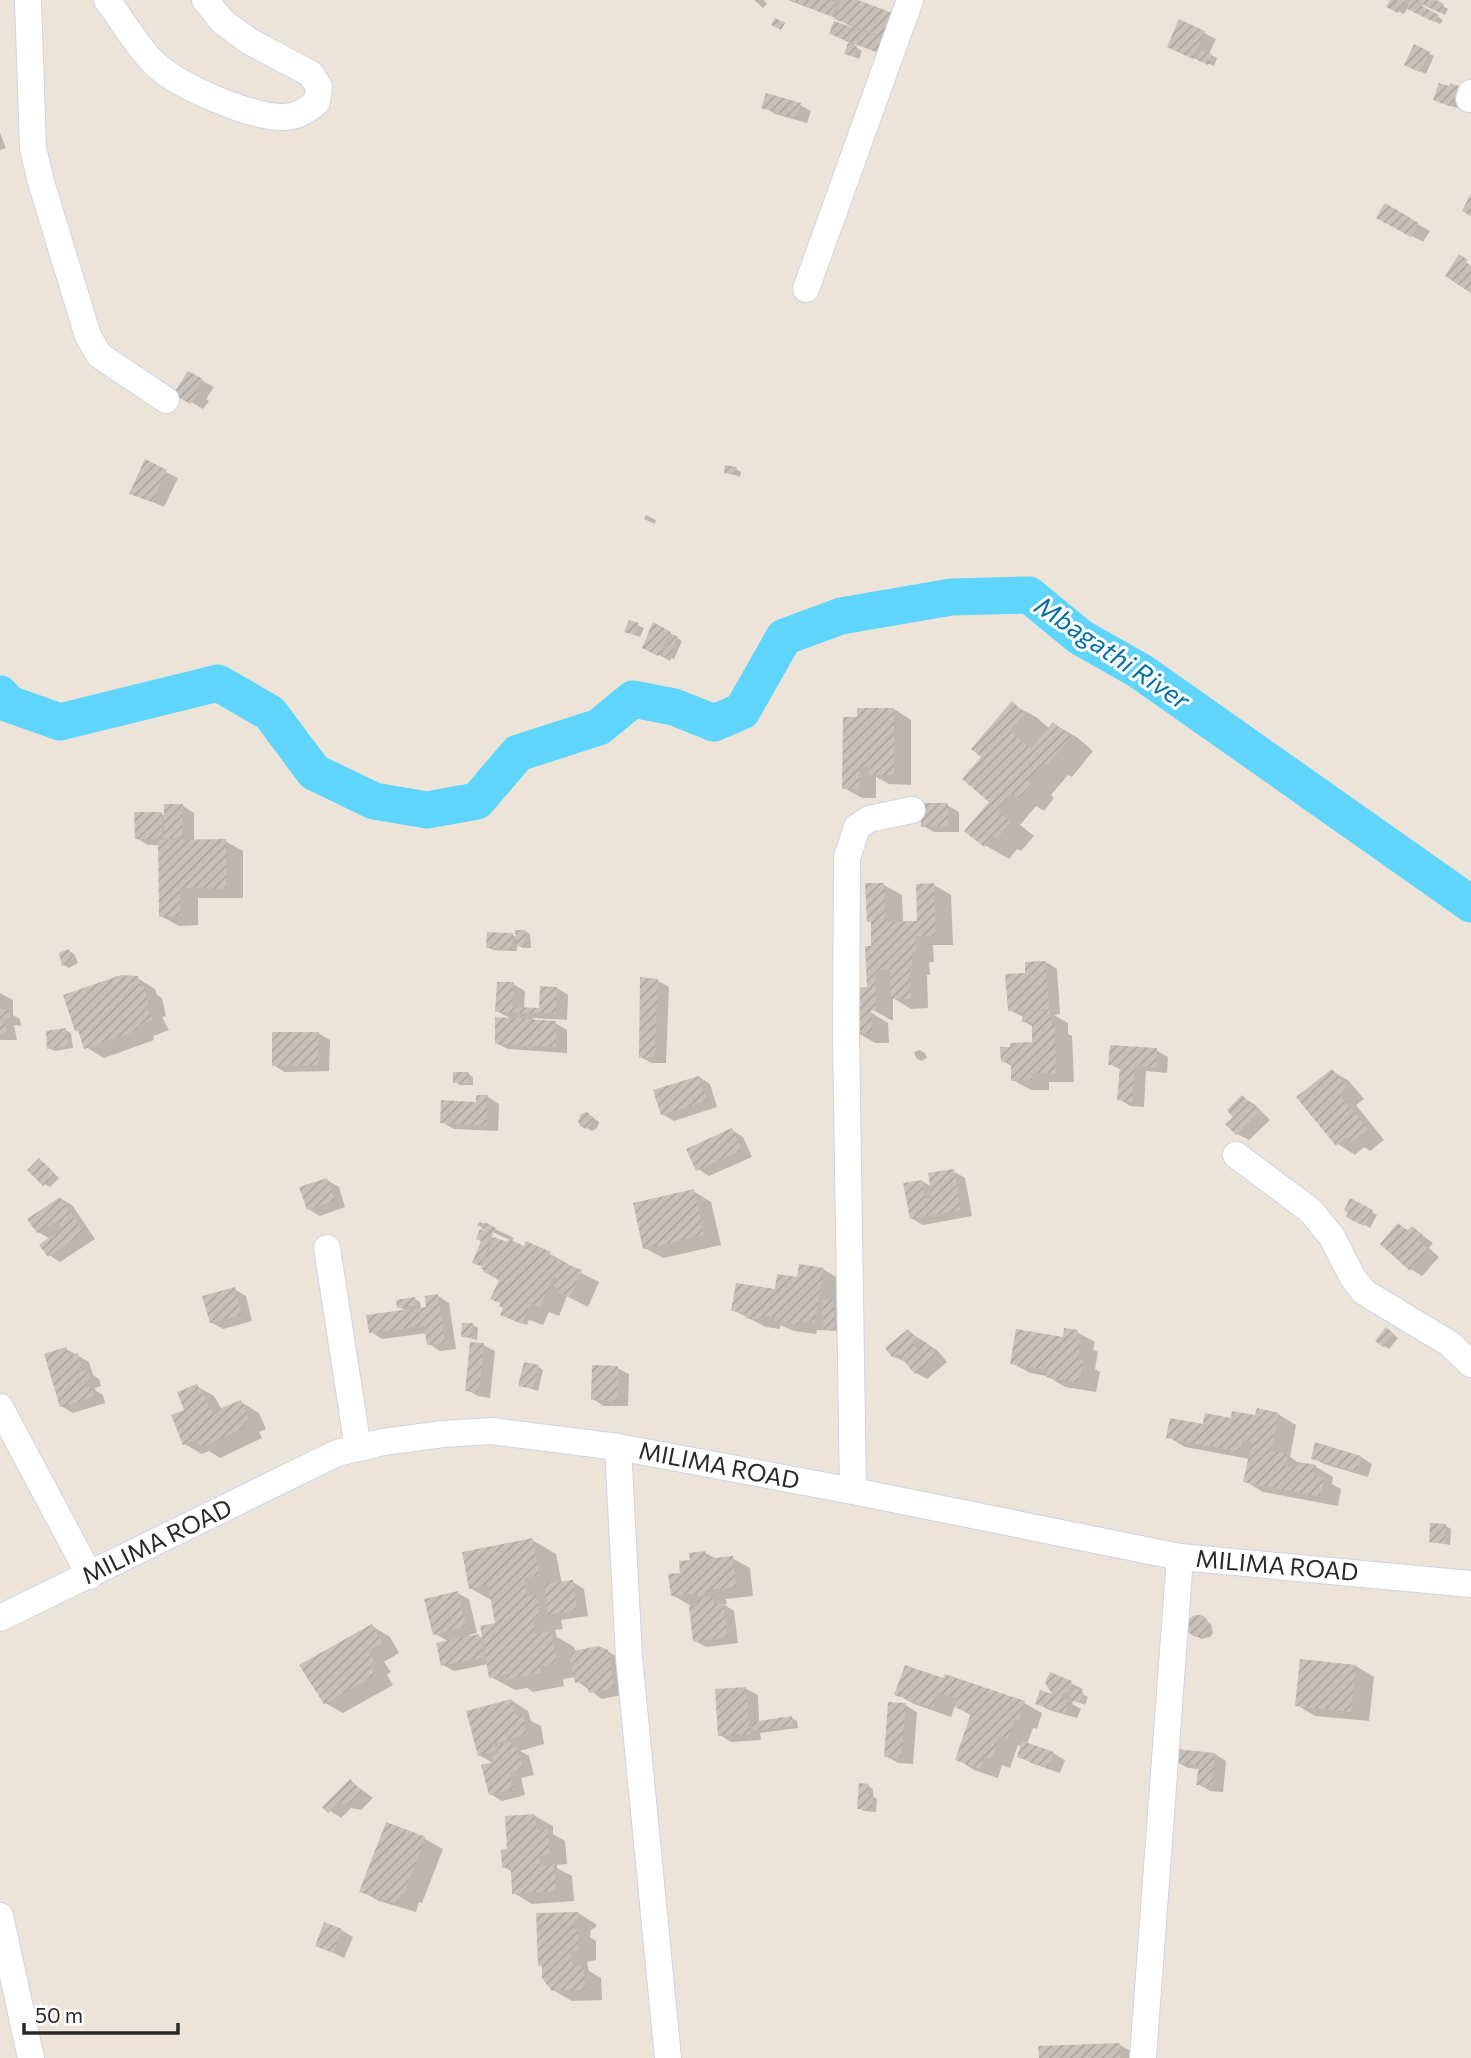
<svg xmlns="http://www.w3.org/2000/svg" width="1471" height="2058" font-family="Commissioner,sans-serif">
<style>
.shadow{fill:#0003}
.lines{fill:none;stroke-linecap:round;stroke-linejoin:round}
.river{stroke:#60d5fb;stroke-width:37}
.building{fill:url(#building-hatch)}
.minor-casing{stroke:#ced3e4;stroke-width:28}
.minor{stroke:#fff;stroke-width:26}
.labels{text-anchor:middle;stroke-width:6;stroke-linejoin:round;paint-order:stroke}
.street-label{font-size:24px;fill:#292929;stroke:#fff}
.water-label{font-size:26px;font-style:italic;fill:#0070a6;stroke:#fff}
</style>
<defs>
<pattern id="building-hatch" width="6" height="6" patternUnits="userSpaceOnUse" patternTransform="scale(1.75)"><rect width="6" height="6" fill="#c8c1b9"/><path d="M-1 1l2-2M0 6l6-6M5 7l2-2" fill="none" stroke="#aca69f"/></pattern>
</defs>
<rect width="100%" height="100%" fill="#ede4d9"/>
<path class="shadow" d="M754,0H764L767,4L763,8Z
M788,0H853L894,15L892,58L855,44L854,46L862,51L859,59L851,56L846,53L850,43L831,34L852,27L838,19Z
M1391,0H1432L1448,9L1445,15L1422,3L1421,5L1443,20L1440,24L1408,7L1404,14L1388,6Z
M1180,21L1216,39L1209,54L1217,58L1214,66L1180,53Z
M1415,47L1434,56L1426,74L1412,67Z
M1458,88L1463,90L1457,108L1440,102Z
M800,105L811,111L807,123L775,114L764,107Z
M0,133L6,148L0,150Z
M1385,206L1430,231L1423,242L1378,217Z
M189,373L214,387L206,399L209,401L203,409L176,393Z
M736,469L741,472L740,477L726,472Z
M166,472L178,478L164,507L132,493Z
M646,515L656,520L655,524L644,519Z
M630,622L644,628L640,637L631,634Z
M670,633L682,641L674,659L671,658L670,661L645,647Z
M1012,704L1036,717L1050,729L1054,724L1078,738L1093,751L1072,777L1068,775L1051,795L1054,798L1044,811L1036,806L1020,825L1034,836L1021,851L1017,849L1009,859L985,845L991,802L983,757Z
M894,709L911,720V785L889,784L876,777V798H862L844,788L859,719Z
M947,805L959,812V832H934L922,825Z
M183,806L194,813V841H225L243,851V898H198V925L179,926L161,916L160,845H148L136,838L161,814L166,816Z
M884,885L902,895L903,923L919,922L934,885L951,895L953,945H933L934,962H929L930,975H927L928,1008L911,1009L893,998V1020H891L870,1008V1012L888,1023L889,1043H875L858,1033L868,989L873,947V924L868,921Z
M525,931L530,934L531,948H523L517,945V951L493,950L488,947L513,935L518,938Z
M69,951L74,954L78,963L69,968L64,965Z
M1046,962L1057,969L1060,1014L1054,1015L1068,1023V1034L1072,1036L1074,1082H1049V1090H1031L1013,1080V1067L1003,1061L1034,1044L1033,1027L1024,1021V1017L1009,1010L1027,975Z
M137,978L155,989L157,995L162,998L166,1016L162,1017L169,1030L153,1036L154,1040L104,1058L86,1047L81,1033L76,1030Z
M658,981L669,987L666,1063H652L640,1057Z
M513,984L525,991L524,1009L541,1010L557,988L568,995L567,1020L533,1018V1021L555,1023L567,1030V1053L508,1049L496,1043L513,1020L497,1011Z
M0,993L13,1000V1015L20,1019L21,1026L14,1025L17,1040H0Z
M65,1030L71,1033L73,1048L54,1051L49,1048Z
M318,1033L330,1040L329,1071L285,1072L273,1065Z
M920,1050L925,1053L927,1058L921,1061L916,1058L914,1052Z
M1156,1050L1168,1057L1167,1073L1146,1071L1144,1107L1130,1106L1119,1099L1121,1070L1110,1064Z
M1332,1071L1349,1081L1364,1099L1356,1105L1384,1140L1370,1151L1364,1147L1355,1155L1338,1144Z
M468,1074L473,1077V1085H460L454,1082Z
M699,1077L710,1084L717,1107L674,1121L662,1114Z
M488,1097L499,1104L498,1131L454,1129L442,1122Z
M1242,1097L1254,1104L1270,1120L1249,1140L1237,1134L1236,1117Z
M592,1117L599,1122L597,1128L592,1131L582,1125Z
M732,1130L743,1137L752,1157L709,1176L698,1169Z
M44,1163L59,1178L50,1187L45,1184Z
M953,1171L965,1178L972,1216L923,1225L911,1218L922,1181L932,1187Z
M327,1180L339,1187L345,1207L320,1216L308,1209Z
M693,1191L711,1202L721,1245L663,1258L645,1248Z
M61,1199L72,1205L95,1239L60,1262L49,1255L50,1239L38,1232Z
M1351,1201L1377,1215L1370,1228L1349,1216Z
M480,1222L514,1238L511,1242L525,1248L527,1243L550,1254L568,1264L567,1266L599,1282L588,1307L567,1296L559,1316L549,1312L543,1325L529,1320L527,1325L507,1317L500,1281L485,1272L483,1267L475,1262L483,1241L481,1232L508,1245L510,1240L477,1225Z
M1399,1225L1409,1231L1412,1228L1433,1243L1429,1248L1439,1257L1422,1276L1411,1269Z
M823,1269L841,1280L840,1331L817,1330L816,1334L794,1331L780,1325V1329L766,1327L733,1310Z
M234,1289L246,1296L252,1321L223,1329L211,1322Z
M438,1296L449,1303L456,1349L440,1351L429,1344L427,1333L382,1339L371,1332L406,1311L399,1307L415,1299L420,1302L421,1309L428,1308Z
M473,1325L478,1328L477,1340L463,1336Z
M908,1331L938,1351L947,1362L927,1379L916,1373L907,1362L894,1357Z
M1077,1332L1095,1342L1093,1349L1098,1352L1095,1369L1100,1372L1096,1392L1065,1387L1047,1376L1030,1373L1012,1363Z
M1391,1332L1398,1338L1389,1349L1384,1346Z
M483,1345L495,1351L490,1398L478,1396L467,1390Z
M66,1349L89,1362L93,1375L99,1379L101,1386L95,1388L96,1391L103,1395L105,1403L73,1413L61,1406Z
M538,1367L543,1370L538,1391L520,1385Z
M617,1368L629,1374L628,1406H604L593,1399Z
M196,1386L214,1396L222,1410L241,1402L259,1413L266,1429L259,1432L262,1438L220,1458L209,1451L202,1454L185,1444L186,1411Z
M1278,1414L1296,1425L1290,1457L1302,1465L1316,1467L1333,1477L1332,1484L1341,1489L1338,1506L1263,1492L1245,1481L1250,1459L1185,1447L1168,1437L1232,1420Z
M1361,1457L1372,1464L1368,1477L1324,1464L1313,1458Z
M1446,1526L1451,1529L1450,1545L1430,1541Z
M532,1540L556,1554L562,1584L573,1582L584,1589L588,1616L561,1620L563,1629L555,1630L557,1637L574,1647L576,1653L607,1651L619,1658L626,1694L602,1699L577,1681L576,1677L563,1679L564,1686L533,1692L527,1688L515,1690L491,1677L489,1664L454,1671L443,1665L449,1642L434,1633L457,1593L469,1599L477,1633L469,1635L470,1638L479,1636L484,1639L497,1624L493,1601L470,1588Z
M705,1553L717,1559L732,1558L750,1568L753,1596L726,1599L727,1604H723L734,1611L738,1643L706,1647L695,1641V1608L672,1595L692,1561Z
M1201,1618L1211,1624L1213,1633L1210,1637L1201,1639L1191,1632L1189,1623L1191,1619Z
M372,1626L390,1637L399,1653L384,1662L391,1672L387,1675L393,1685L343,1713L325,1703Z
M1356,1666L1374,1677L1369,1721L1315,1716L1297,1705Z
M906,1667L1024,1703L1042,1713L1037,1729L1033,1728L1027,1744L1053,1753L1065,1760L1060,1773L1031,1763L1019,1756L1022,1746L1018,1745L1010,1768L1002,1765L998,1778L974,1770L957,1759L972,1716L955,1706L951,1717L914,1704L897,1694Z
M1051,1674L1083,1689L1082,1694L1088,1697L1085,1705L1074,1700L1072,1704L1081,1709L1077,1718L1049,1710L1037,1703L1056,1698Z
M746,1689L758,1695L759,1722L791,1718L797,1721L798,1728L760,1733L761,1740L731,1742L720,1735Z
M511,1700L528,1711L531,1721L541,1726L544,1744L520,1751L529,1756L534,1775L521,1778L525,1795L502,1801L490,1794L495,1764L479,1755Z
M905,1705L917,1712L913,1764L898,1763L886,1756Z
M1215,1754L1226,1761L1223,1792L1210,1791L1198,1784L1200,1769L1188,1768L1177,1762Z
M350,1781L373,1798L361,1810L351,1808L341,1818L325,1807Z
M868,1786L873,1789V1796L877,1799L876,1812L864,1811L859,1808Z
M535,1816L553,1826V1834L565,1841L567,1864L557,1865V1868L572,1876L574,1901L532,1904L514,1893L513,1872L504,1867L509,1851Z
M425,1839L443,1849L422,1903L419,1902L416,1912L379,1901L361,1891Z
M578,1913L596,1924V1927L591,1930L590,1937L596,1941V1960L587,1962L589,1971L601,1978L602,2000L572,2001L553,1990L544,1967L540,1965Z
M341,1930L353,1937L344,1958L317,1945Z
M1120,2045L1131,2051V2058H1041Z"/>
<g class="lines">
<path class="river" d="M0,694L9,704L60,722L218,683L270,713L314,772L374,801L427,810L477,801L518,753L599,727L633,699L674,707L714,723L742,711L784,637L841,616L951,597L1029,595L1080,637L1140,671L1471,904"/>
</g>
<path class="building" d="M790,0H828L837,3L832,16Z
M841,0H858L895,14L886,38L834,19Z
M1390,0H1405L1398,13L1386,7Z
M1411,0L1439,15L1434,22L1407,9L1409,5L1407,3Z
M1413,0H1436L1444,4L1440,13Z
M775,18L785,23L781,30L771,25Z
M1179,19L1205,31L1193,59L1167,47Z
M834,21L885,39L881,53L829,34Z
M848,43L857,46L854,57L844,54Z
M1414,44L1430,52L1420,72L1404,65Z
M1201,50L1212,54L1208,65L1197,60Z
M1439,83L1449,86L1450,83L1459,86L1452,107L1433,100Z
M766,93L801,103L796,118L761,108Z
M1471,193V216L1462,211Z
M1385,203L1419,223L1411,237L1376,218Z
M1459,254L1468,260L1466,262L1471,266V293L1445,276Z
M188,371L203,379L196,392L199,393L190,404L173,394Z
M145,459L167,470L152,502L129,494Z
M725,465L737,467L735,475L724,473Z
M629,620L639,623L635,635L624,632Z
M653,622L671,632L658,656L642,648Z
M673,634L678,637L669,658L662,655Z
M1012,701L1025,713L1010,731L1031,749L1053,722L1071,737L1047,765L1044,762L1028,780L1032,784L1019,798L1012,793L997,810L1011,822L996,839L993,836L984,847L964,831L989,802L962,779L981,757L971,749Z
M857,708H894V775H869V767H859V789H842L843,717H857Z
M921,803H948V826L921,827Z
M164,804H183L182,838H164Z
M134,812H162V839H135Z
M226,839V889L180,888L181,916L159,917L158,840Z
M865,883H884L886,922L917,921L916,884L934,883L936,936H915L916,952L912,953V965L910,966L911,999H891L890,969L875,970L876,1010L871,1011L872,1033L856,1034L852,988L867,987L865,946H871V922H867Z
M515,930H525L526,946H517Z
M487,932L513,933L512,950L486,948Z
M69,949L73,960L62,966L59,953Z
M1046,961L1049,1009L1008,1011L1005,974L1025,973V962Z
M121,975L138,976L141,987L144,986L149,1006L145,1007L153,1020L136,1026L138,1030L84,1049L78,1030L75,1031L63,995Z
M640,977L658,979L655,1057L639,1058Z
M497,982H514L512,1007L539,1008L540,986L557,987L556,1014L495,1012Z
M0,1009L9,1010L11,1020L3,1019L7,1034H0Z
M1022,1011H1050L1051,1024H1055L1056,1073H1032V1080L1011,1081V1062H1001L1000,1047H1010V1043L1032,1042V1022H1022Z
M495,1017L556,1021V1047L495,1044Z
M66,1028L68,1046L47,1049L46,1031Z
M272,1032H319L318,1065L272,1066Z
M1110,1045L1157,1048L1156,1067L1135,1066L1132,1102L1117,1100L1120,1066L1108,1065Z
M1332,1069L1348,1088L1340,1095L1368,1129L1351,1142L1347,1137L1336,1146L1296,1097Z
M453,1072H469L468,1083H453Z
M699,1076L707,1101L661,1115L653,1090Z
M476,1095H488L486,1126L440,1123L441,1100L476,1102Z
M1242,1095L1259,1112L1236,1135L1225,1124L1233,1117L1227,1110Z
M587,1112L594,1118L591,1125L586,1129L580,1126L578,1121L581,1114Z
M732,1128L742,1150L696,1171L686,1149Z
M39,1158L55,1174L43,1186L27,1170Z
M954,1169L961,1210L910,1219L903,1183L922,1180L925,1199L932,1198L928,1173Z
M327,1178L335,1201L307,1210L299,1187Z
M694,1189L704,1235L643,1249L633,1203Z
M60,1197L84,1232L48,1257L39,1245L62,1229L56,1221L37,1233L27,1219Z
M1350,1198L1373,1210L1364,1226L1346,1217L1348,1213L1344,1210Z
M485,1222L496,1228L492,1234L481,1228Z
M1398,1223L1407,1231L1412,1226L1423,1235L1418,1240L1429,1249L1410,1271L1380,1244Z
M480,1229L493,1234L480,1266L472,1263L481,1241L476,1239Z
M494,1237L507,1242L509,1239L524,1246L526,1241L551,1252L549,1257L582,1270L570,1298L558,1292L559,1289L553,1286L557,1277L554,1276L540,1307L531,1303L522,1324L500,1315L503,1308L499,1306L500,1303L490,1299L500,1278L483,1272L484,1270L481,1269Z
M799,1264L824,1268L815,1323L799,1321L798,1325L774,1321L775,1317L763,1316L762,1320L746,1318V1313L731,1311L736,1283L775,1289L777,1274L797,1277Z
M235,1287L242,1315L210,1323L202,1296Z
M438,1294L445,1343L427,1345L424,1326L369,1333L366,1315L426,1307L425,1296Z
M415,1297L416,1305L397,1308L396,1300Z
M833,1299L835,1329L824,1330L822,1300Z
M462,1323H473L472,1338L461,1337Z
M1386,1327L1394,1334L1383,1347L1375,1341Z
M1064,1328L1078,1330L1076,1339L1081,1340L1078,1359L1083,1360L1079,1383L1046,1377L1047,1370L1010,1364L1016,1329L1063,1337Z
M908,1329L917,1339L912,1343L917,1349L926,1342L937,1355L915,1374L898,1354L893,1358L885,1348Z
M470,1342L484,1343L479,1392L465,1391Z
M66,1347L69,1356L78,1353L82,1368L77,1369L78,1373L87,1370L90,1380L85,1382L87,1388L91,1386L95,1397L60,1407L44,1354Z
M524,1362L539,1365L533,1389L518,1386Z
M592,1365L618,1366L617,1401L591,1400Z
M197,1384L212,1412L241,1400L249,1419L243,1422L245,1427L201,1448L197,1439L183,1445L171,1415L184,1410L177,1392Z
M1257,1408L1279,1413L1271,1451L1288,1454L1285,1466L1296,1468L1298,1462L1316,1465L1314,1476L1324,1477L1320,1497L1243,1482L1252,1442L1242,1440L1239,1452L1166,1438L1170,1418L1203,1424L1205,1413L1231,1418L1232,1411L1255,1415Z
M1315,1442L1361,1456L1357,1472L1311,1459Z
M1430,1523L1446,1524L1445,1544L1429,1542Z
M533,1538L539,1575L524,1578L527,1596L536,1595L540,1616L532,1617L536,1634L551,1631L557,1663L540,1666L541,1673L508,1679L507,1674L489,1678L480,1626L495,1623L488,1585L469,1589L462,1552Z
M705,1551L706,1559L733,1556L736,1587L709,1590V1594L698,1596V1593L671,1596L668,1574L680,1573L679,1561L690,1560L689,1553Z
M573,1580L577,1610L548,1615L544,1584Z
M458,1591L466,1627L433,1635L424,1599Z
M713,1596L714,1604L723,1603L728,1637L693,1642L689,1606L698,1605L697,1598Z
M1187 1626a11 11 0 1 1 22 0a11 11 0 1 1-22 0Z
M372,1624L382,1643L368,1651L374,1662L370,1664L376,1675L324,1704L299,1665Z
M479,1634L484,1657L441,1666L436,1643Z
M598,1646L608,1650L615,1688L589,1693L586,1680L575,1683L569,1652Z
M1300,1659L1356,1665L1351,1712L1295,1706Z
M905,1665L943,1678L945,1674L1025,1701L1019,1720L1015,1719L1008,1739L1000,1736L992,1759L984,1756L980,1769L955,1760L971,1713L954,1707L957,1699L938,1693L933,1708L894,1695Z
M1050,1672L1072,1681L1069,1691L1063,1693L1061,1697L1070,1701L1065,1713L1035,1704L1040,1690L1052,1694L1045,1683Z
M746,1687L750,1734L718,1736L715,1689Z
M1074,1688L1084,1693L1079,1703L1069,1699Z
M511,1699L516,1716L523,1714L527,1734L495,1743L497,1751L478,1756L466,1711Z
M888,1702L906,1703L901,1758L884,1757Z
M792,1716L793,1726L753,1731L752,1722Z
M1022,1741L1054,1752L1048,1768L1017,1757Z
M511,1742L513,1748L517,1747L523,1769L510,1772L514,1789L489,1795L481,1765L493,1762L491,1755L499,1753L497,1745Z
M1176,1749L1215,1753L1212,1786L1196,1785L1199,1765L1175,1763Z
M350,1779L362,1791L349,1805L346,1802L343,1805L339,1802L328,1813L322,1807Z
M859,1783L869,1784L868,1794H873L872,1810L857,1809Z
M535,1814L537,1830L548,1829L550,1855L539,1856L540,1866L554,1864L556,1891L512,1894L511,1867L502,1868L501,1850L507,1849L505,1816Z
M386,1822L426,1837L404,1894L401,1893L398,1904L359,1892Z
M578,1912L579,1917L574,1920L573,1928L578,1929L579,1950L570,1952L573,1967L584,1966L585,1990L552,1991L542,1978V1965L538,1966L536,1913Z
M324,1922L342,1929L333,1953L315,1946Z
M1120,2043V2058H1039L1038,2046Z"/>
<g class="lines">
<defs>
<path id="minor" d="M28,0L33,148L41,182L88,336L99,355L166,400
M107,0C122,20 135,43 152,61C174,85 251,118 284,117C297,117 307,110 317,102L319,87L311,74L249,41L223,22L205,0
M1469,99L1471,93
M806,289L910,0
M1236,1155L1311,1211L1332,1237L1353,1278L1364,1292L1450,1344L1471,1364
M327,1248L358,1448
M0,1407L90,1576
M618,1447L629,1657L668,2058
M853,1491L846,1034L847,858L857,827L869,819L912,810
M0,1618L337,1453L383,1442L443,1434L492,1431L618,1447L853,1491L1180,1557L1471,1584
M0,1916L31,2058
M1143,2057L1180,1557"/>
</defs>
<use href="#minor" class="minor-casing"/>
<use href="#minor" class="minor"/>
</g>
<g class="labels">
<g class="street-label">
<text transform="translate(719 1466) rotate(11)" y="8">MILIMA ROAD</text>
<text transform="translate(157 1542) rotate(-26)" y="8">MILIMA ROAD</text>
<text transform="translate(1277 1566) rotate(5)" y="8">MILIMA ROAD</text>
</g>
<g class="water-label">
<text transform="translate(1112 653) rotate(34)" y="9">Mbagathi River</text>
</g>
</g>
<path d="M24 2023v10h154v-10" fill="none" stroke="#292929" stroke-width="3.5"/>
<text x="35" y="2023" font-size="21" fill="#292929" stroke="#ffffff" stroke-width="5" paint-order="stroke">50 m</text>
</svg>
